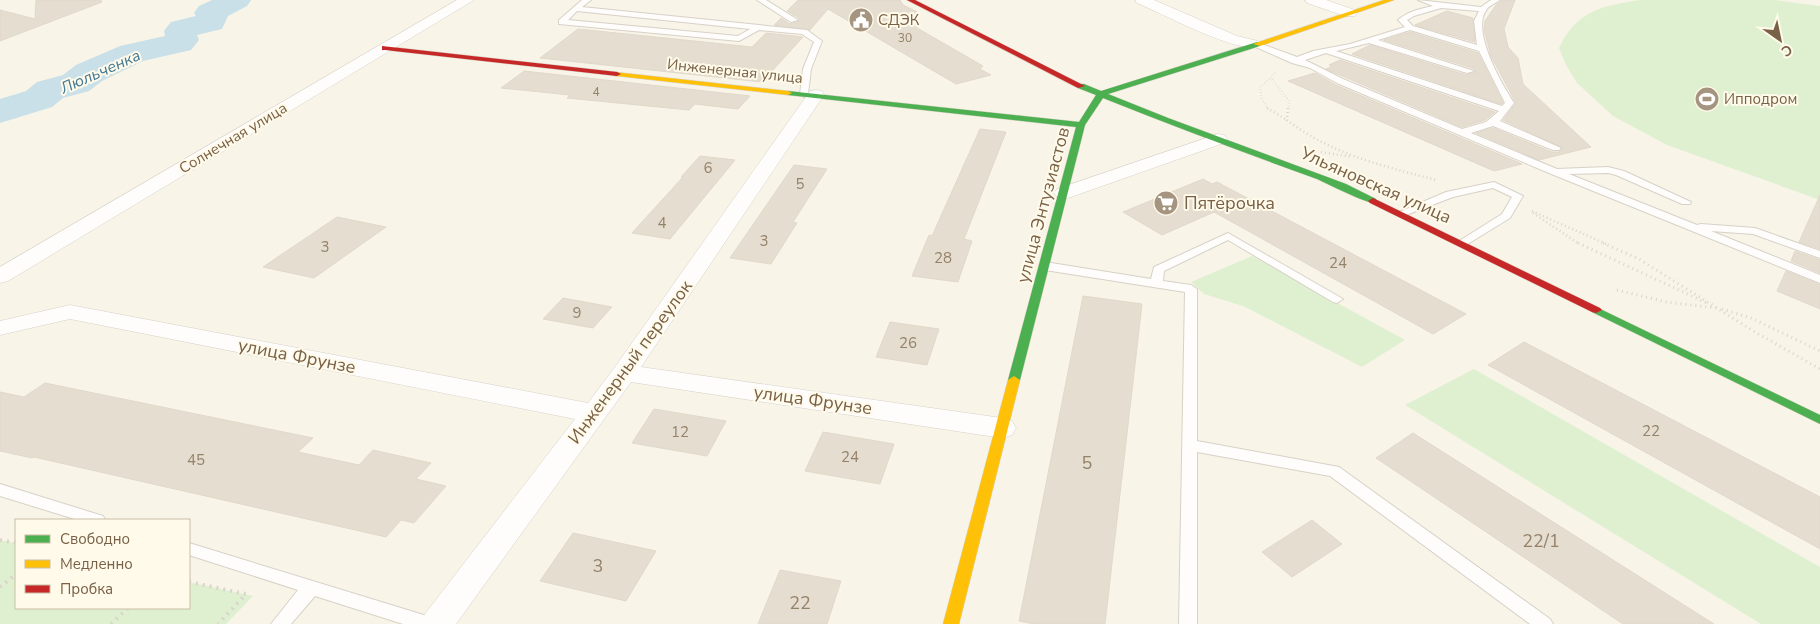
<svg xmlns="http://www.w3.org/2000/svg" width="1820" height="624" font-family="'Nunito Sans',sans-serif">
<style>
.green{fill:#dff0d1}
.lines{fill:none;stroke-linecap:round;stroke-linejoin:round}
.river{fill:#c9e0e9;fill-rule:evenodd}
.building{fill:#e5ddcf;stroke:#e1d8ca}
.lane-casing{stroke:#d7d1c7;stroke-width:2}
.street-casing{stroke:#d7d1c7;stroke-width:1}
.fast-casing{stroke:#d7d0c4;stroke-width:1}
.slow-casing{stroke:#d7d0c4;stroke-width:1}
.jam-casing{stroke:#d7d0c4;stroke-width:1}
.path-far3{stroke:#dbd4cb;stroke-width:2;stroke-dasharray:0.5 2.5;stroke-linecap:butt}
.path-far2{stroke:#dbd4cb;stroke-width:2.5;stroke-dasharray:1 3;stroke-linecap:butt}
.path-far1{stroke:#dbd4cb;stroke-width:3;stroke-dasharray:1 4;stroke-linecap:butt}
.path{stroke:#dbd4cb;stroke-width:4;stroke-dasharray:2 5;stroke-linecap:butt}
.lane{fill:#fefdfc;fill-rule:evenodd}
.street{fill:#fefdfc;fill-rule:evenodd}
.fast{fill:#4caf50;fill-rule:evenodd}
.slow{fill:#ffc107;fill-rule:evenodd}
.jam{fill:#c62828;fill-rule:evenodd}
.labels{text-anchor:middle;stroke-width:4;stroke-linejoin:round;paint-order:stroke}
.far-number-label{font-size:12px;fill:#95826a}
.far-poi-label{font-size:15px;fill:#786146;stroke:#fffaea;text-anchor:start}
.far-street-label{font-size:15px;fill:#786146;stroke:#fffaea}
.number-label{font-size:15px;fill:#95826a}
.far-water-label{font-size:16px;font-style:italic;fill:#417894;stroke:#fffaea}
.street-label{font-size:18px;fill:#786146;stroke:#fffaea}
.poi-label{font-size:18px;fill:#786146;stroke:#fffaea;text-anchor:start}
.near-number-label{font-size:18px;fill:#95826a}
</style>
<rect width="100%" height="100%" fill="#f8f4e8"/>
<path class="green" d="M1640,0H1775L1820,6V200L1667,145L1613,116L1577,83L1566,65L1559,48C1577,10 1602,6 1640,0Z
M1252,256L1405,340L1362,367L1243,306L1204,294L1191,282Z
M1474,369L1820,567V624H1761L1405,405Z
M0,540L16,543V608H189V582L253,596L226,624H0Z"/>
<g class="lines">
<path class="river" d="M212,0H251L247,6L228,16L222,29L197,35L199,40L191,50L143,61L102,81L89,91L63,98L52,107L0,123V99L26,91L37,82L63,75L76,65L120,46L165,36L164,31L171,22L196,16L194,13L199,6Z"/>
</g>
<path class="building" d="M36,0H101L102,2L0,41V10L35,19Z
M798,0H900L903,5L917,12L898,17L983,66L980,69L991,75L956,84L828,9L810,30L774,25L781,18L790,24L800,21L799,18L787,11Z
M1502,0H1515L1504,29L1508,47L1518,58L1523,84L1591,147L1539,160L1476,133L1493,128L1552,152H1559L1563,148L1503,120L1516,103L1491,56L1484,30L1485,21L1496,5Z
M1447,11L1473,18L1475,42L1415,25Z
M578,29L752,47L766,33L803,37L762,82L540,58Z
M1410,32L1478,53L1503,103L1501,104L1352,54L1370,45L1466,75L1476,72L1475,69L1384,40Z
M1340,60L1495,112L1485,120L1462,127L1326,69L1333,66L1329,65Z
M524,71L750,96L738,109L695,104L689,110L567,98L570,95L501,88Z
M1315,73L1336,85L1522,164L1494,171L1288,81Z
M980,129L1006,132L964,239L972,241L958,282L912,276L929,235L932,236Z
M700,156L735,160L670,239L632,233L683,177H681Z
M794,165L827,169L793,222L797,223L771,264L730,258Z
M1203,179L1212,184L1217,182L1466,314L1433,334L1214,212L1162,235L1123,212Z
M1820,195V249L1799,242Z
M337,217L386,227L314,278L263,267Z
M1795,251L1820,260V273L1791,261Z
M1786,271L1820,285V309L1777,291Z
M1083,296L1142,304L1105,624H1034L1019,621Z
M563,298L612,307L593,328L543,319Z
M890,322L939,329L927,365L876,357Z
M1524,342L1820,497V549L1488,365Z
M45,383L313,438L298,452L359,465L373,450L431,463L416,479L446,486L414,523L401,520L386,537L34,457L32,458L0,451V392L24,397Z
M654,409L726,421L707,456L632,443Z
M823,432L894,444L880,484L805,471Z
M1413,433L1714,624H1623L1376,458Z
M1312,520L1342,544L1292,577L1262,552Z
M573,533L656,551L626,601L540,581Z
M780,570L841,581L827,624H758Z"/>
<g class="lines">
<defs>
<path id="lane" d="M582,0H591L582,7L807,30L822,41L811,69L808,94L804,97L800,94L803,69L814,42L802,34L759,30L739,41L559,24V20ZM577,11L750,29L738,36L568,20Z
M757,0H766L798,20L791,22Z
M1418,0L1481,7L1491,0H1500C1496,3 1490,5 1487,9C1470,30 1502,84 1514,103L1500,121L1561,148L1559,150H1553L1493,126L1471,133L1557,169L1608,167L1624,171L1691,202L1690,204H1682L1616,175L1608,173L1569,174L1697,225L1701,224L1755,228L1820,251V258L1753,234L1711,231L1820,275V283L1549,173L1337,83L1310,68L1292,63L1249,44L1256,42L1297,57L1313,51L1350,44L1405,27L1398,20C1408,11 1420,9 1433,6ZM1441,8L1479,11L1474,21L1477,45L1413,26L1407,20L1414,16ZM1410,30L1479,51L1505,103L1502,106L1336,51L1369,43L1467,73L1474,71L1378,40ZM1326,53L1499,111L1486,122L1462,129L1343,79L1305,60Z
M1494,182L1523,196L1510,218L1466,245H1458L1456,243L1502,214L1512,197L1493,188L1453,197L1406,215H1398L1397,213L1446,192Z
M1228,233L1343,299L1337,303L1333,302L1228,240L1164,271L1163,281L1191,285L1197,289V441L1339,467L1550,619L1553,624H1530L1330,476L1197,452V624H1179L1185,292L1045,270L1039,266L1045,262L1151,279L1154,267Z
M0,484L103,516L105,520H78L0,496Z
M189,543L427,616L433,619L436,624H403L315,596L291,624H271L298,590L189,555Z"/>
<path id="street" d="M457,0H474L8,281L0,283V267Z
M1135,0H1154L1237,36L1258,41L1261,44L1258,47C1236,53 1161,13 1137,3Z
M1305,0H1326L1355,10L1357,13L1355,16H1345L1307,3Z
M816,90L822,91L824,95L641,367L1002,418L1012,421L1016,428L1012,435L1002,438L631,382L456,624H420L425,614L575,419L70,319L0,335V321L70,305L588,403L615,367L810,91Z
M1218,134L1224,135L1227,139L1224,143L1071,197L1064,199L1057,197L1054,193L1057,189Z"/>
<path id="fast" d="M1257,42L1261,44L1260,46L1108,94L1168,118L1346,184L1376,199V203C1369,205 1328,184 1317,179C1245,153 1173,126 1103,98L1085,125L1020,380L1014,384L1008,380L1076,127L788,95L784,93L788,91L1079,122L1096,95L1078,88V84H1084L1101,91Z
M1596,307L1820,415V424L1592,312L1590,310L1592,308Z"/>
<path id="slow" d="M1384,0H1394L1260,46L1253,44Z
M614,72L788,91L792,93L788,95L617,76H614Z
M1014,376L1020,380L959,624H943L1008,380Z"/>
<path id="jam" d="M907,0H915L1085,86L1078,88Z
M382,46L617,72L621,74L617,76L385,50H382Z
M1373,198L1600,308L1602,310L1596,313L1592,312L1370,203L1368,201Z"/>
</defs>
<use href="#lane" class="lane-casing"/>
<use href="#street" class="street-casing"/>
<use href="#fast" class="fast-casing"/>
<use href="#slow" class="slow-casing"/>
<use href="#jam" class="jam-casing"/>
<path class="path-far3" d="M1275,72L1271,78L1290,102L1288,109
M1268,109L1262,100L1260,87L1271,78"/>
<path class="path-far2" d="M1267,108L1287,120
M1288,108L1287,120C1331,154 1383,166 1436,180
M1321,152L1352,157
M1532,211L1606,244
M1533,213L1579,244"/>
<path class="path-far1" d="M1578,243L1709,304
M1603,243L1639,259L1755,332L1820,369
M1617,290L1666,302L1716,308
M1722,309L1751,318L1820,351"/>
<path class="path" d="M0,540L16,543
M189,582L246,594L218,624
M0,587L16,574
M111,624L128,608"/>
<use href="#lane" class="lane"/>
<use href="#street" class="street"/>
<use href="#fast" class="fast"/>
<use href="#slow" class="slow"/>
<use href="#jam" class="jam"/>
</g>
<defs>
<symbol id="civic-disc" viewBox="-11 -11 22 22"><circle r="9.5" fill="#a5947f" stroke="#fffaea"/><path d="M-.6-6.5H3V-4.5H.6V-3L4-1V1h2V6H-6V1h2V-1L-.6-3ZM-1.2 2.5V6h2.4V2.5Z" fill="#fff"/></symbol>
<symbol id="stadium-disc" viewBox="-11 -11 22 22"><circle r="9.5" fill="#a5947f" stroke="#fffaea"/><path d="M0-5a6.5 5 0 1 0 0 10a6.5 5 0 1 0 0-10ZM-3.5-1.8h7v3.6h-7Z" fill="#fff"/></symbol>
<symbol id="supermarket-disc" viewBox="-11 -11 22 22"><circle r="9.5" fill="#a5947f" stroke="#fffaea"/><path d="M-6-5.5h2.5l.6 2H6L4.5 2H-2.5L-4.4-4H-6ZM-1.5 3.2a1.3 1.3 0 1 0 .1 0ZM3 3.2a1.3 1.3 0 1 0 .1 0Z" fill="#fff"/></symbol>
</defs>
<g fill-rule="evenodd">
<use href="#civic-disc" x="847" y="6" width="28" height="28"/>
<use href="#stadium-disc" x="1693" y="85" width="28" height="28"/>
<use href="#supermarket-disc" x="1152" y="189" width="28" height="28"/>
</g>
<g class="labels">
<g class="far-number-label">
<text x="905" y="42">30</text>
<text x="596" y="96">4</text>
</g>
<g class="far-poi-label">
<text x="878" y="25">СДЭК</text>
<text x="1724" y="104">Ипподром</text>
</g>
<g class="far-street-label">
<text transform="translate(735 71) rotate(6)" y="5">Инженерная улица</text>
<text transform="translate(233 138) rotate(-31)" y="5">Солнечная улица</text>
</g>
<g class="number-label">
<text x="708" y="173">6</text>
<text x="800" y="189">5</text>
<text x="662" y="228">4</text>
<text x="764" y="246">3</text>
<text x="325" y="252">3</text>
<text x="943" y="263">28</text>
<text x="1338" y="268">24</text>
<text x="577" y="318">9</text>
<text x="908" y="348">26</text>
<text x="1651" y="436">22</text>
<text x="680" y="437">12</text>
<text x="850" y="462">24</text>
<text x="196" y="465">45</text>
</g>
<g class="far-water-label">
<text transform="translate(100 71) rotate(-24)" y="6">Люльченка</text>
</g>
<g class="street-label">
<text transform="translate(1376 185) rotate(24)" y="6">Ульяновская улица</text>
<text transform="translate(1043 205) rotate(-75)" y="6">улица Энтузиастов</text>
<text transform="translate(297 356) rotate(11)" y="6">улица Фрунзе</text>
<text transform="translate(630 362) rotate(-54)" y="6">Инженерный переулок</text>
<text transform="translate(813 400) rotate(8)" y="6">улица Фрунзе</text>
</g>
<g class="poi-label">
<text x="1184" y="209">Пятёрочка</text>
</g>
<g class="near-number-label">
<text x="1087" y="469">5</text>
<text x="1541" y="547">22/1</text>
<text x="598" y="572">3</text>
<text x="800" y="609">22</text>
</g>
</g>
<rect x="15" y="519" width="175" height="90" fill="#fffaea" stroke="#c9bda8"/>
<rect x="25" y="535" width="25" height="8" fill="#4caf50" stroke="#c9bda8"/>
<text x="60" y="544" font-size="15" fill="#786146">Свободно</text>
<rect x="25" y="560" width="25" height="8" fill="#ffc107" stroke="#c9bda8"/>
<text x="60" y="569" font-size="15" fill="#786146">Медленно</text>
<rect x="25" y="585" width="25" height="8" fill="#c62828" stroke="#c9bda8"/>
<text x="60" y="594" font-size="15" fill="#786146">Пробка</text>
<g transform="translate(1780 40) rotate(147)" stroke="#fffaea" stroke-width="4" paint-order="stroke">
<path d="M0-4L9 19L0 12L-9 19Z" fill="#786146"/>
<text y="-8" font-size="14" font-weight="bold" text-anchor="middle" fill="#786146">С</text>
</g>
</svg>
